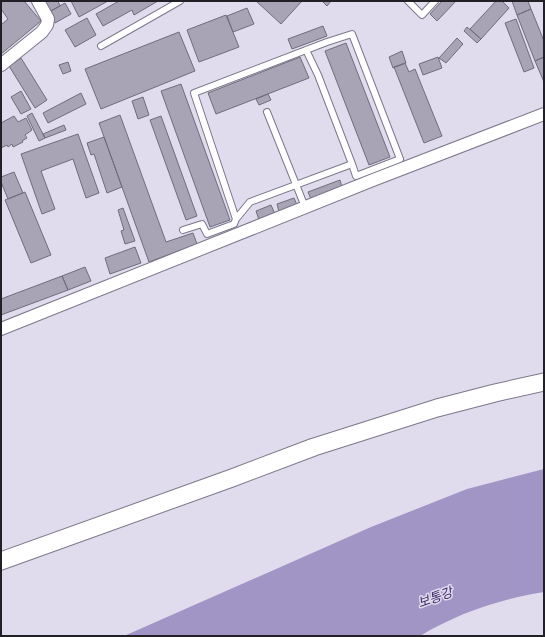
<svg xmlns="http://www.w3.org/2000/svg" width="545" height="637" font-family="'Space Grotesk','Noto Sans KR',sans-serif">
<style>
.water{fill:#a195c5}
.building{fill:#a8a4b6;stroke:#6f6c7c}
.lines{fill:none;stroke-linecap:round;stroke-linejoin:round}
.lane-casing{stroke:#7c7889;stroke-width:8}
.street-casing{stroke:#7c7889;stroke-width:14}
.secondary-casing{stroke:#7c7889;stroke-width:19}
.lane{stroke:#fff;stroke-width:6}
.street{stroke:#fff;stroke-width:12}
.secondary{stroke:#fff;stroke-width:17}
.labels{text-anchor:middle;stroke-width:3;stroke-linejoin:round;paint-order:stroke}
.water-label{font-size:13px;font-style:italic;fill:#3c2863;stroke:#e0dcee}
</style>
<rect width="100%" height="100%" fill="#e0dcee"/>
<path class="water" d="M544,469V592C501,599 458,613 420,636H124L371,527L467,489Z"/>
<path class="building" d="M1,1H24L41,21L1,54V25L8,19L1,9Z
M43,1H58L60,6L49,12Z
M71,1H108L79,17Z
M119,1H158L134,15L132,10L103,26L96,14Z
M256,1H302L281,24Z
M322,1H331L327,6Z
M442,1H456L437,21L430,14Z
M496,1H502L509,8L481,39L470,29Z
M512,1H528L531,9L517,15Z
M65,3L71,14L55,23L49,12Z
M247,8L254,24L233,32L227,16Z
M531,9L544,41V57L535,61L517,15Z
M226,15L239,47L199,62L187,30Z
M87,18L96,35L75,47L65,30Z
M516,19L534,68L524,72L505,23Z
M323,26L327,36L292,49L288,39Z
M467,27L481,39L477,43L464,31Z
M179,32L195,71L101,109L85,69Z
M457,38L463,44L446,63L439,58Z
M346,43L390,157L369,165L325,51Z
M402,51L406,63L393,68L389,57Z
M300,57L309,78L216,114L208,93Z
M438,57L442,68L423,75L419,64Z
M544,57V82L535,61Z
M21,58L47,100L35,108L9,66Z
M68,62L71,71L63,74L59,65Z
M405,63L409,72L415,69L442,136L424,143L394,67Z
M181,84L230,220L210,227L161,91Z
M21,91L31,109L21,114L11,97Z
M81,93L86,104L48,123L43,113Z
M268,94L271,100L259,105L256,99Z
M143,97L149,115L138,119L132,101Z
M32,113L45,138L39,141L27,116Z
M120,115L166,242L193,233L197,244L149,262L99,123Z
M14,116L18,122L26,118L32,130L25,135L27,138L22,141L23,142L13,147L12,144L8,147L7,145L1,148V123Z
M161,116L197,216L186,220L150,120Z
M64,125L66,130L45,138L43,134Z
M78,134L99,193L86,198L73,159L41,171L55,209L42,214L21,154Z
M104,137L122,187L107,193L94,154L91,155L87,143Z
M14,172L23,193L8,199L1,182V177Z
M340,180L342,187L311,199L308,192Z
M25,192L51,255L31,263L5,200Z
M294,198L297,205L279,212L277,204Z
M271,205L275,214L259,220L256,211Z
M123,208L135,241L125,244L121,231L124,230L118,210Z
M135,247L141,263L110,274L105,258Z
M85,267L91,281L68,290L62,276Z
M62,276L68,290L1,315V299Z"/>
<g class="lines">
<defs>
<path id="lane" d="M408,1L422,15L435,1
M101,46L180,1
M306,50L318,75L352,164
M267,112L305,207
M183,230L202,224L207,234L234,224L236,219L250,202L352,164L356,176L400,159L352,34L327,42L194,93L236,219"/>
<path id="street" d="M1,65L42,32L47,25L48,19L38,1
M1,329L373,180L544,114"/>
<path id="secondary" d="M1,561L232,478L314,447L437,408L495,393L544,382"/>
</defs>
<use href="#lane" class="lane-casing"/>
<use href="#street" class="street-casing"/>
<use href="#secondary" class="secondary-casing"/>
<use href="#lane" class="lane"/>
<use href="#street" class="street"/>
<use href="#secondary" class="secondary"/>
</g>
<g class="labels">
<g class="water-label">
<text transform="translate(435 597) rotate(-20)" y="5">보통강</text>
</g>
</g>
<rect width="545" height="637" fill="none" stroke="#212027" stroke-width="4"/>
</svg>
